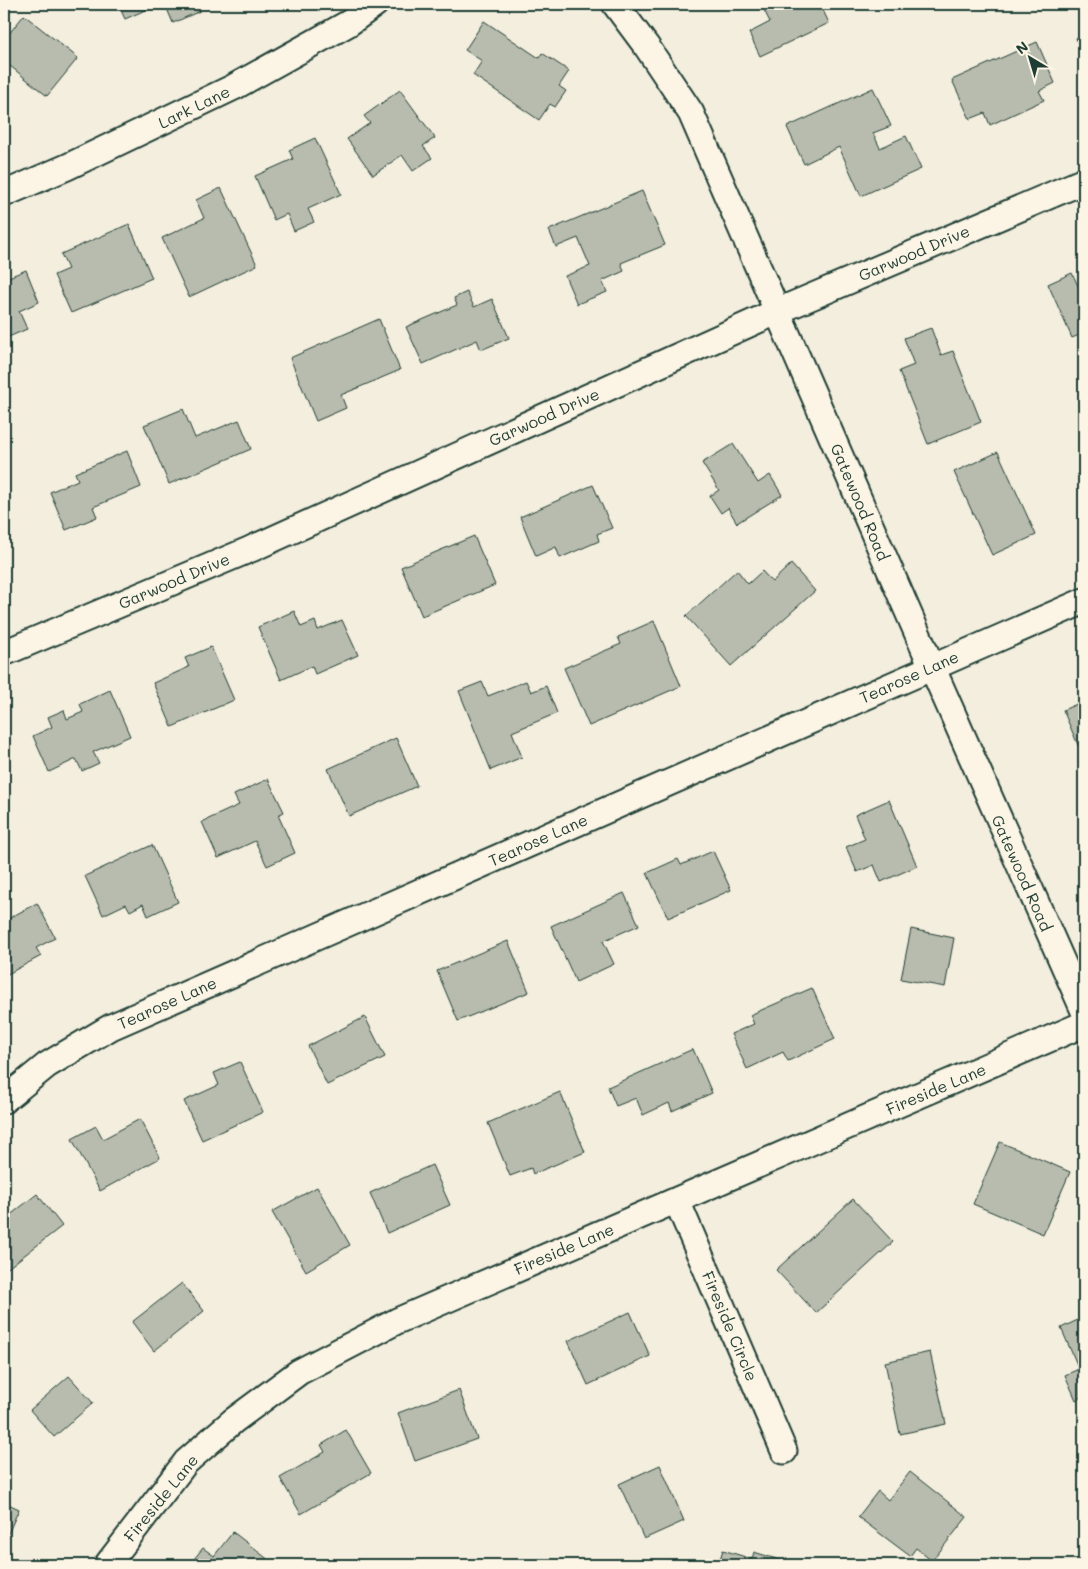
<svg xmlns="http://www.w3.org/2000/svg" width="1088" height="1569" font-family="Mali,sans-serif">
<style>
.building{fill:#b8bcae;stroke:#1f3d34}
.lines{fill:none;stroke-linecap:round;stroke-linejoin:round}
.street-casing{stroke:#1f3d34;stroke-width:29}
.street{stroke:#fcf5e5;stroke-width:25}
.labels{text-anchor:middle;stroke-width:4;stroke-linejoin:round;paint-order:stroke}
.street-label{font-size:16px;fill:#1f3d34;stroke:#fcf5e5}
</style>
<rect width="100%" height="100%" fill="#f3eede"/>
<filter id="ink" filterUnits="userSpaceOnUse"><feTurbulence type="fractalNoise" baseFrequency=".02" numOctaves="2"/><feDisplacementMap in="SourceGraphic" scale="10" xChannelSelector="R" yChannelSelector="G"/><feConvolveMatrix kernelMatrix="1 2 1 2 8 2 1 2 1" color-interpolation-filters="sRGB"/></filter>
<g filter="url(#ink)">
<path class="building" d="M118,4H159L125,19Z
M165,4H196L200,11L173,23Z
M761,4H820L829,23L760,56L749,33L770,22Z
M24,15L78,58L47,96L4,61V40Z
M484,21L539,58L542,53L569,71L559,86L566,91L555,107L550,104L539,120L473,75L482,61L465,50Z
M1084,34V57L1076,38Z
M1037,42L1055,83L1039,91L1044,100L990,125L985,113L970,119L952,80Z
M873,88L891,126L873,133L880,148L906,136L921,169L861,196L839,147L804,164L787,127Z
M400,90L435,138L423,146L432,158L413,171L402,155L373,175L347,139L370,123L364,116Z
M315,138L341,194L308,209L314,222L294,231L287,214L274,220L255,176L293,159L289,150Z
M221,188L257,265L189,297L162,238L204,218L196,200Z
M642,191L665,245L621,263L624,271L602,281L607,292L577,304L565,276L590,266L578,238L556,247L549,230Z
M129,224L152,278L71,313L54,275L68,269L61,254Z
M26,270L39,302L19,311L27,329L4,339V279Z
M1072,273L1082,294L1084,293V333L1072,338L1048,284Z
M467,292L474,307L492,299L509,338L481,350L477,340L423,364L406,327L457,305L454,298Z
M379,319L400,370L341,395L346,408L316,421L290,358Z
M931,328L941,355L953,351L981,422L928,444L899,371L914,365L904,338Z
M183,409L195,438L239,420L251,449L169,484L144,425Z
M733,444L758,483L770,475L782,495L737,523L728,508L721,513L710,496L719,490L702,463Z
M127,451L141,487L93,507L97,517L66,530L50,492L78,480L75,473Z
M998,452L1036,535L992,555L954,472Z
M593,485L612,528L597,534L599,541L560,558L556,547L536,556L520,517Z
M474,536L495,585L422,616L401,567Z
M791,564L815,591L731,666L686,616L737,570L748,584L762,571L772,582Z
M294,611L301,627L315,621L318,630L342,620L358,655L315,674L312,666L281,680L258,627Z
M654,621L681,686L589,726L564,668L621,644L618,637Z
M211,647L234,700L172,727L153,683L189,667L185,658Z
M526,681L531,692L546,686L557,713L512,732L522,757L491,770L459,691L482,682L488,696Z
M110,690L130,736L93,752L99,763L82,771L76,759L49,772L33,736L52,727L48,717L64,710L67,719L83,712L80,704Z
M1084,701V759L1063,710Z
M396,738L417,786L349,816L328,769Z
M268,779L284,812L278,815L295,853L267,866L255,841L218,858L202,822L239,805L234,795Z
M889,800L917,866L881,882L874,865L857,872L846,847L865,839L855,815Z
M152,845L178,902L148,916L143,904L130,911L126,904L103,915L85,876Z
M713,851L731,890L668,918L647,873L678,859L681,865Z
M624,893L639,925L603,941L614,964L576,982L551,926Z
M37,903L55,938L36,948L41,956L4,976V921Z
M911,929L954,938L945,987L901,979Z
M508,941L529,992L458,1021L437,971Z
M812,988L835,1039L788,1061L783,1052L747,1069L731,1034L754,1024L750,1015Z
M365,1017L385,1057L327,1085L308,1046Z
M693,1049L712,1093L672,1111L669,1103L643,1115L636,1098L616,1106L608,1087Z
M240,1062L263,1112L202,1140L184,1101L219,1085L214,1073Z
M560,1092L585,1152L533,1174L531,1168L510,1176L488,1123Z
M140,1119L160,1158L100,1191L72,1139L96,1126L103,1139Z
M1000,1142L1070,1172L1043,1234L973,1204Z
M432,1165L450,1205L387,1233L370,1193Z
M317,1187L350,1245L306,1271L272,1212Z
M37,1194L62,1226L4,1271V1220Z
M853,1199L893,1242L816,1313L776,1270Z
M182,1283L204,1311L154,1351L132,1322Z
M630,1312L650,1356L588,1385L568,1341Z
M1084,1317V1396L1076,1400L1065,1375L1079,1369L1061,1328Z
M930,1352L946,1424L900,1434L885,1362Z
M69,1376L93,1403L54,1437L30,1410Z
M459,1390L477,1439L415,1461L398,1413Z
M346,1430L371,1473L301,1514L280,1478L325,1452L321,1445Z
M660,1465L684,1521L644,1539L619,1484Z
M910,1472L967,1517L932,1561L916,1548L910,1556L858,1517L878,1491L888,1500Z
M4,1502L19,1509L4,1543Z
M233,1532L270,1561L266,1565H189L203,1548L214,1556Z
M723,1550L752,1559L754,1552L796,1565H718Z"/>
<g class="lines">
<defs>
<path id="street" d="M615,4L647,47L691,113L932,667L1084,1011
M4,194L67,167L234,87L349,23L375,4
M4,653L251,549L778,311L1084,181
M4,1100L47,1065L111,1027L1084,601
M677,1201L784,1451
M107,1565L186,1462L233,1421L299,1372L397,1321L1084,1024"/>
</defs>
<use href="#street" class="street-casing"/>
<use href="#street" class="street"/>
</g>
</g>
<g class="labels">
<g class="street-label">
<text transform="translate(194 107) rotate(-26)" y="6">Lark Lane</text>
<text transform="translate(914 253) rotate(-23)" y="6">Garwood Drive</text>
<text transform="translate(544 417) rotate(-24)" y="6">Garwood Drive</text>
<text transform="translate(860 502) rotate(67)" y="6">Gatewood Road</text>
<text transform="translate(174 581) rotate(-23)" y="6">Garwood Drive</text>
<text transform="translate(909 677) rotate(-24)" y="6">Tearose Lane</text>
<text transform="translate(538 840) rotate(-24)" y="6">Tearose Lane</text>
<text transform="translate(1022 873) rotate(66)" y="6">Gatewood Road</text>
<text transform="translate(167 1003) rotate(-24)" y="6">Tearose Lane</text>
<text transform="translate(936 1089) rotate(-23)" y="6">Fireside Lane</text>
<text transform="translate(564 1249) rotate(-23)" y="6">Fireside Lane</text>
<text transform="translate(730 1326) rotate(67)" y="6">Fireside Circle</text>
<text transform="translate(161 1498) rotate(-51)" y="6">Fireside Lane</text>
</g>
</g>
<rect width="1088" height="1569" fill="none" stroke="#fcf5e5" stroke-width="20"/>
<rect x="10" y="10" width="1068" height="1549" fill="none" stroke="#1f3d34" stroke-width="2" filter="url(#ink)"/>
<g transform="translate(1030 58) rotate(322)" stroke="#fcf5e5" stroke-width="4" paint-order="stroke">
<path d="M0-4L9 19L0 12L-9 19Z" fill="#1f3d34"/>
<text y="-8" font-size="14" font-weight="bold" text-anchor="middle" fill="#1f3d34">N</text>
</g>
</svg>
